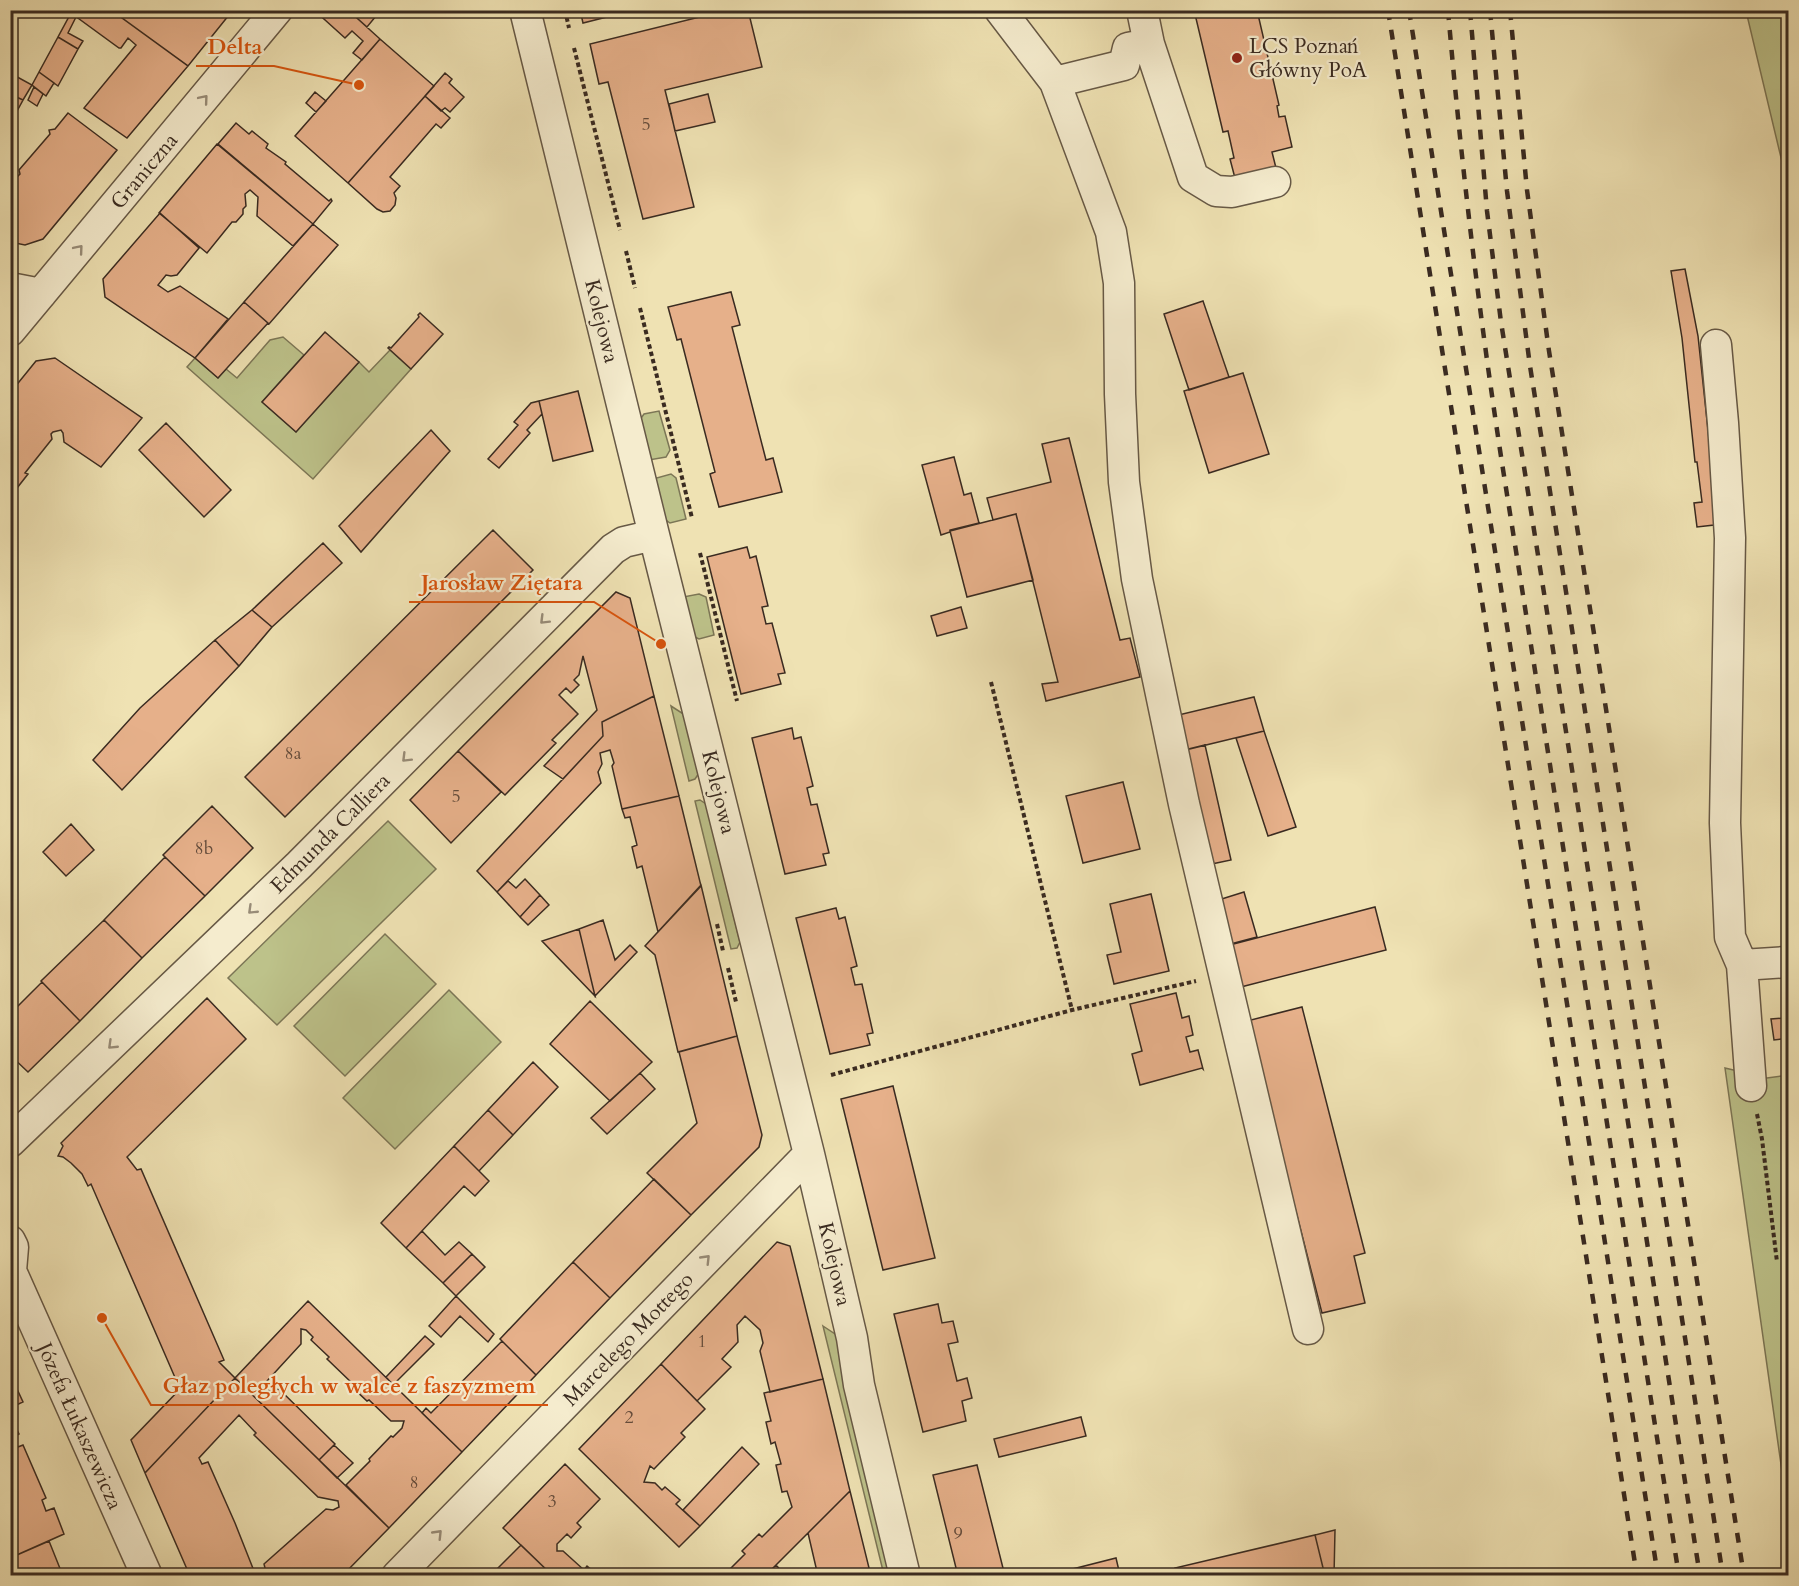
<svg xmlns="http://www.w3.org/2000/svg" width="1799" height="1586" font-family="Cardo,serif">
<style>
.green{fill:#bdc28a;stroke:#7c7656;stroke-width:1.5}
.building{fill:#e6b08a;stroke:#3a2b21;stroke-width:1.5}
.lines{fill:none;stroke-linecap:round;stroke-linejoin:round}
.minor-casing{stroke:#675946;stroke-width:33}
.path{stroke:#3a2b21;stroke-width:4;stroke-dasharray:4.5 3;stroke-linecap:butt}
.minor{stroke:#f5ecce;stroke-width:30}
.rail{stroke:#3a2b21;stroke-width:4.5;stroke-dasharray:10 10;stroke-linecap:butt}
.oneway{stroke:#988c78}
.poi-dot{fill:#8f2418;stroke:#f5ecce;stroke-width:2}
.labels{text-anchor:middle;stroke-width:4.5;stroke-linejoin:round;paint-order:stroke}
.number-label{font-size:18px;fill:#654c3b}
.poi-label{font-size:21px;fill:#3a2b21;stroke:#f5ecce;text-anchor:start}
.street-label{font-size:21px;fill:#3a2b21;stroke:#f5ecce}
.leader{fill:none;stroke:#d7540e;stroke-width:2}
.callout-dot{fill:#d7540e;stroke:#f5ecce;stroke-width:2}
.callout-label{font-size:22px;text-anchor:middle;font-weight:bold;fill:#d7540e;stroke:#f5ecce;stroke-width:4.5;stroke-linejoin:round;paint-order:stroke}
</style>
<rect width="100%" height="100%" fill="#efe2b3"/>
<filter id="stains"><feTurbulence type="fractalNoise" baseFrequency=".00333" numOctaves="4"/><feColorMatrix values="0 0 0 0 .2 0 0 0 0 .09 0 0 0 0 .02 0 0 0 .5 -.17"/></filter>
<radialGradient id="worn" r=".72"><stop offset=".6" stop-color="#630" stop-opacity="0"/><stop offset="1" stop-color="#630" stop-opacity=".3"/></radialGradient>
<path class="green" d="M1746,11H1787L1788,16V187Z
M283,337L304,355L262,402L296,432L359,362L369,372L390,350L411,369L313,479L187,367L195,358L218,378L226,369L237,378L270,340Z
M659,411L670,450L666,457L649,460L639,421L644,414Z
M671,474L676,478L686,519L670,523L663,518L653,479Z
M699,594L706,597L714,635L699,639L693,636L683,597Z
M671,706L685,715L699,773L695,779L689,781Z
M700,800L706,804L740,942L737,948L731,949L695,801Z
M388,821L436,869L277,1025L228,978Z
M385,934L436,984L345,1076L294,1026Z
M449,990L501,1042L395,1149L343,1098Z
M1725,1068L1767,1078L1788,1075V1514Z
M823,1326L838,1336L892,1575H884Z"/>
<path class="building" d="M72,10H111L188,66L127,138L84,108L136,45L128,38L121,48H119L71,13Z
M111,10H146V12L233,10L188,66Z
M314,10H348L380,39L362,60L353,53L363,41L352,31L345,38Z
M348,10H381L367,27Z
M580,10H627V12L583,23Z
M728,10H748L762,67L665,90L694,207L643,219L608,82L599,84L590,44Z
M1194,10H1257L1279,105L1277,106L1279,117L1285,116L1292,147L1272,152L1277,172L1236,182L1230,159L1234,158L1228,131L1223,132Z
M71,13L76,17L68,33L83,41L78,49L58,37Z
M58,37L78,49L58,86L39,72Z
M380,39L434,86L348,183L295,136Z
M39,72L54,83L46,96L32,85Z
M10,73L32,85L23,100L10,94Z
M445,73L452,79L449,83L464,97L450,112L445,108L441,111L425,96Z
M34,87L43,94L37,106L28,100Z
M315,92L326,101L316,112L306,103Z
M10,94L23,100L10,124Z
M708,94L715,122L675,131L669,104Z
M425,96L450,118L441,128L436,124L390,177L400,186L394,193L396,198L395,205L390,211L383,212L377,209L348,183Z
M68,113L117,150L43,239L25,245L10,242V179H15L20,174L19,170L50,134L49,130L55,129Z
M236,123L249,134L252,131L268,144L266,148L286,162L285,164L329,201L331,199L332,201L313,224L218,144Z
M217,144L313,224L293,246L257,216L258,197L250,190L245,194L246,206L243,209V214L236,222H232L207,253L159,213Z
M160,213L199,248L177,275L171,276L166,275L158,285L168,292L180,286L228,319L195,358L105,297L103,279Z
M313,224L338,245L269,324L244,302Z
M1685,269L1698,336L1713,477L1714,525L1697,527L1694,503L1702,502L1697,462H1695L1682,338L1671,271Z
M731,292L740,325L732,327L766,460L773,458L782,492L719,507L710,474L715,472L681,339L677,340L668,307Z
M1203,301L1229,377L1189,390L1164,314Z
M244,302L268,323L218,378L195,358Z
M420,313L443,334L411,369L388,348L389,347L391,348L419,317L418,315Z
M325,332L359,362L296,432L262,402Z
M55,358L142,418L101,467L64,442L63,433L61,430L53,432L51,434L52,439L25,473L28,474L17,488L15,486L10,491V393L36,361Z
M1243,373L1269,454L1209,473L1184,391Z
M578,391L593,451L553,461L539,401Z
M539,401L542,414L527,430L530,433L499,468L488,459L518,425L514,422L531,403Z
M166,423L231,490L204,517L139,450Z
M431,430L450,451L361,552L339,526Z
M1069,438L1120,640L1130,638L1140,677L1046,701L1042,684L1058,682L1016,514L993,520L987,498L1051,482L1042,444Z
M954,457L964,495L971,493L979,523L950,530V532L941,535L922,465Z
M1016,514L1033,580L967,597L950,531Z
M493,530L533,570L285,817L245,777Z
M323,543L342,563L272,627L252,610Z
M747,547L750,558L756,556L768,606L762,607L766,624L772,623L785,673L778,674L781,684L741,694L707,557Z
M616,592L630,598L654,696L602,722L603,736L563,779L544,766L597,710L583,656L579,675L574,680L579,685L571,693L566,688L559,695L578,714L552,740L556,743L505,795L458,751Z
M961,607L967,628L937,636L931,616Z
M252,610L272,627L239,666L215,640Z
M215,640L239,666L122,790L93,760L140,708Z
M654,696L679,796L622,809L612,766L614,763L610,750L600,753L602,764L598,772L601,783L497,892L477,871L603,736L602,722Z
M1254,697L1264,731L1177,752L1170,717Z
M792,728L794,739L801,737L813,786L807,788L811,805L817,804L829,853L823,854L826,865L785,874L752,738Z
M1264,731L1296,827L1268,836L1236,738Z
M1205,745L1231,860L1202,866L1176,752Z
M458,751L501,792L451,843L410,800Z
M1123,782L1140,849L1083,863L1066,796Z
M679,796L701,886L658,932L642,866L637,868L632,847L637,845L630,817L625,818L622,809Z
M212,806L253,848L205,896L163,855Z
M71,824L94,850L66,876L43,852Z
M165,857L205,896L142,958L104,920Z
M525,879L540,895L520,917L497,892L508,881L516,888Z
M701,885L737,1036L678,1052L655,955L645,946Z
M1244,892L1257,937L1223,946L1212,902Z
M1151,894L1169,971L1114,984L1107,955L1121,952L1110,904Z
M540,895L549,905L528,925L520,917Z
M1375,907L1386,950L1233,989L1222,947Z
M836,908L839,919L845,917L857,966L851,968L855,985L862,984L873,1033L867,1034L870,1045L830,1054L796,918Z
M104,920L142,958L80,1021L41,981Z
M603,920L615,960L630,945L637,952L595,996L579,929Z
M579,929L595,996L542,941Z
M42,982L80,1021L28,1072L10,1055V1014Z
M1176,993L1182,1018L1189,1016L1193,1035L1186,1037L1190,1052L1198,1050L1203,1069L1202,1068L1140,1085L1132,1054L1142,1051L1130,1004Z
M207,998L246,1039L127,1157L137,1170L141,1169L224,1360L219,1362L235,1378L145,1473L131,1440L180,1389L91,1184L88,1186L82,1174L71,1163L63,1157L58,1156L63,1146L61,1143Z
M590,1001L652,1062L610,1101L550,1044Z
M1302,1007L1365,1253L1354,1256L1365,1303L1322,1313L1247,1021Z
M1785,1018L1788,1038L1774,1040L1771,1019Z
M737,1036L762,1135L759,1147L691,1215L647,1173L697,1123L679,1052Z
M533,1062L558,1087L513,1135L488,1110Z
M640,1073L655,1089L607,1134L591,1118Z
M893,1086L935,1258L883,1270L841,1099Z
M488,1110L513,1135L479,1171L454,1146Z
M454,1146L489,1181L475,1196L464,1186L406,1248L381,1223Z
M654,1179L691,1215L610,1298L573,1262Z
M422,1231L445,1255L459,1242L472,1254L443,1283L406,1248Z
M777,1242L790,1246L823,1379L770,1392L760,1351L763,1343L760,1330L745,1316L737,1325L738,1342L722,1359L731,1367L697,1401L661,1364Z
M472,1254L485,1267L456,1296L443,1283Z
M573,1262L610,1298L536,1375L500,1339Z
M456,1296L494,1334L488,1342L460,1316L441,1337L429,1326Z
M308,1301L462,1452L389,1528L346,1485L370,1461L369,1459L391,1436L393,1437L402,1428L404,1421H391L369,1400L367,1401L352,1387L354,1385L327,1359L329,1357L311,1340L313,1337L306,1330L301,1329V1344L267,1381V1388L269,1391L279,1389L335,1444L319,1460L235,1378Z
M938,1304L942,1323L953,1321L958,1342L948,1344L957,1381L967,1378L972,1398L962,1401L966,1421L923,1432L894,1314Z
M425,1336L434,1344L393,1385L386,1377Z
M502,1341L536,1375L462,1452L422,1413L426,1408L431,1413Z
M661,1364L705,1409L681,1433L685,1437L654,1469L650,1466L644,1482L655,1483L662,1490L665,1487L680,1500L676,1504L700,1526L679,1547L579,1449Z
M10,1374L23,1402L10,1408Z
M235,1378L389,1528L342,1576H267L264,1564L326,1509L333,1510L339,1507L338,1501L318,1497L254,1435L256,1433L239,1415L199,1458L202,1464L208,1462L235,1523L256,1576H190L145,1473Z
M823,1379L850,1491L765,1576H723L745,1554L742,1551L759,1534L762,1537L792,1507L787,1491L782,1492L776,1465L781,1464L775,1442L771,1444L766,1422L771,1421L764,1393Z
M10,1415L19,1434L14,1437L18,1447L23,1445L46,1498L42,1500L46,1511L54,1508L64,1534L10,1558Z
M1081,1417L1086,1436L999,1457L994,1439Z
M334,1445L353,1463L337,1478L319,1460Z
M742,1447L759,1464L700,1526L683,1510Z
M565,1464L600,1499L577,1523L581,1527L571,1538L567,1534L557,1544V1551H563L584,1570L587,1566L593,1571L591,1576H553L503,1528Z
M977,1465L1005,1576H958L933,1475Z
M850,1491L871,1576H818L808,1533Z
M1335,1530L1334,1576H1325L1315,1535Z
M1315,1535L1325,1576H1177L1175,1568Z
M49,1541L63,1576H10V1558Z
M521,1545L553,1576H490Z
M1116,1558L1120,1575L1045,1576Z
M776,1565L786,1576H765Z"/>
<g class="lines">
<defs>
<path id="minor" d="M525,10L654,535L809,1154L852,1338L859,1385L905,1576
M1000,10L1055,82L1111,232L1119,283L1120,394L1124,482L1137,579L1184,804L1308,1329
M1142,10L1149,44L1193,177L1216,191L1232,192L1275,182
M1055,82L1124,65L1128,48L1149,44
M10,288L41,294
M10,331L277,10
M1716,345L1723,423L1730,538L1725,823L1730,937L1742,965L1788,962
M1742,965L1751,1086
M10,1142L299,865L613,549L624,542L654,535
M10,1241L13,1247L11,1271L147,1576
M397,1576L809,1154"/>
</defs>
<use href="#minor" class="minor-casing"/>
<path class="path" d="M565,10L569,28
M574,48L620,230
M626,251L635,288
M640,308L692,518
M700,553L737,701
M991,682L1072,1010
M717,924L723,951
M728,968L736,1002
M831,1075L1072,1010L1196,981
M1757,1114L1762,1139L1777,1262"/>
<use href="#minor" class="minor"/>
<path class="rail" d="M1388,10L1637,1576
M1409,10L1658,1576
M1448,10C1461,162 1479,313 1502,463L1679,1576
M1470,10L1487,211L1501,322L1700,1576
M1490,10L1507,191L1530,366L1723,1576
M1510,10L1527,190L1549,351L1744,1576"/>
</g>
<defs><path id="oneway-chevron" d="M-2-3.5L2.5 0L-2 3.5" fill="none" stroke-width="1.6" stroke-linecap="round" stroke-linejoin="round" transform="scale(1.5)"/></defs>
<g class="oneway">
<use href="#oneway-chevron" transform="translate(204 99) rotate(-50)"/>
<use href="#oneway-chevron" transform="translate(79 249) rotate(-50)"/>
<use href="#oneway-chevron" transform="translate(544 620) rotate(135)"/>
<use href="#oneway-chevron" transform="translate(406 758) rotate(135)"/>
<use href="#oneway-chevron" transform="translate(252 910) rotate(136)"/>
<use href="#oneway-chevron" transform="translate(112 1045) rotate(136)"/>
<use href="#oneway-chevron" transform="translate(706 1259) rotate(-46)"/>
<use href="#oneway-chevron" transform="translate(438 1534) rotate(-46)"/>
</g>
<circle class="poi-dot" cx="1237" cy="58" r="6"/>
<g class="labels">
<g class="number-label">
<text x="646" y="130">5</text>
<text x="293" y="759">8a</text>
<text x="456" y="802">5</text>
<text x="204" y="854">8b</text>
<text x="702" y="1347">1</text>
<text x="629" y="1423">2</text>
<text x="414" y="1488">8</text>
<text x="552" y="1507">3</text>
<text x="958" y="1539">9</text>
</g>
<g class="poi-label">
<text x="1249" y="53">LCS Poznań<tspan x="1249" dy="24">Główny PoA</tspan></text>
</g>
<g class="street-label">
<text transform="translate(144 171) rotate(-50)" y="7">Graniczna</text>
<text transform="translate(602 321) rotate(76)" y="7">Kolejowa</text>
<text transform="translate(719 792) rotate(76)" y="7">Kolejowa</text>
<text transform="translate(330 833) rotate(-45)" y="7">Edmunda Calliera</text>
<text transform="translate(835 1264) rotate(77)" y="7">Kolejowa</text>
<text transform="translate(628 1339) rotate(-46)" y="7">Marcelego Mottego</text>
<text transform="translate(80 1426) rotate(66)" y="7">Józefa Łukaszewicza</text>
</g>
</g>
<path class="leader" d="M359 85L274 66H196M661 644L594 602H409M102 1318L151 1405H548"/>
<g class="callout-dot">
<circle cx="359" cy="85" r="6"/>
<circle cx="661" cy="644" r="6"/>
<circle cx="102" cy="1318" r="6"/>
</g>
<g class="callout-label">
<text x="235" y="54">Delta</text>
<text x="502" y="590">Jarosław Ziętara</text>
<text x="349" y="1393">Głaz poległych w walce z faszyzmem</text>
</g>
<rect width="1799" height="1586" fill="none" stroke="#efe2b3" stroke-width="36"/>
<rect x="12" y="12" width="1775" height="1562" fill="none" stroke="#3a2b21" stroke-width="3"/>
<rect x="18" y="18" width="1763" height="1550" fill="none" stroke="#3a2b21" stroke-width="1.5"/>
<rect width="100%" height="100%" filter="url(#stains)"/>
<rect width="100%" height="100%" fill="url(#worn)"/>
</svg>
